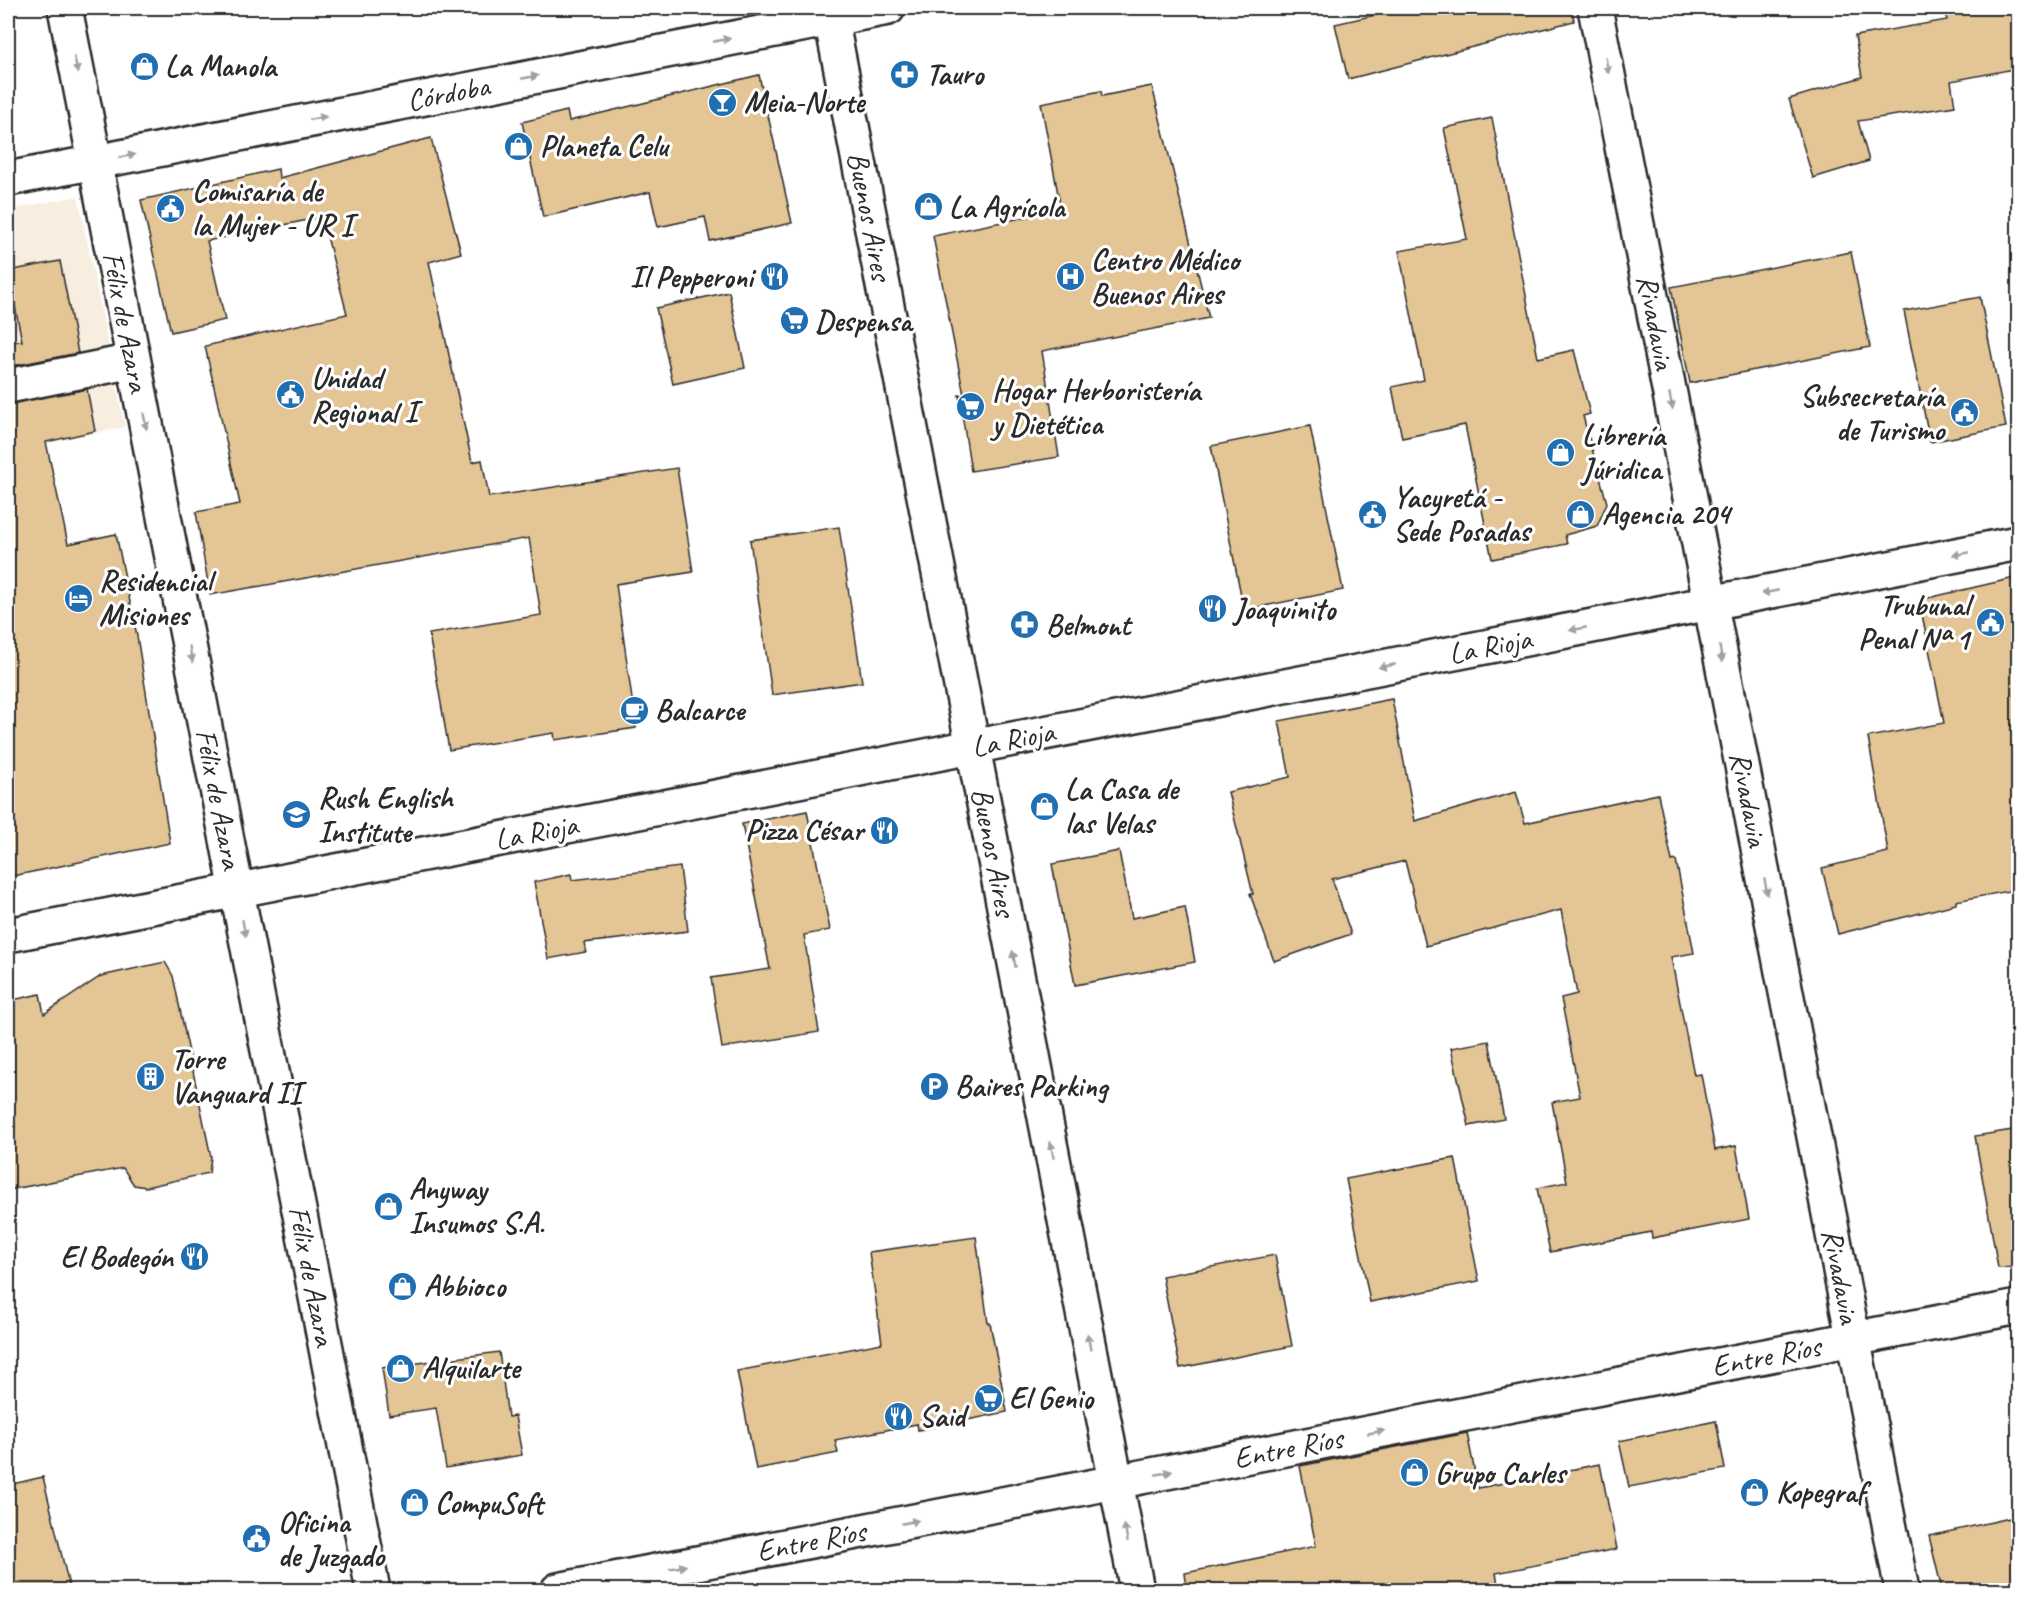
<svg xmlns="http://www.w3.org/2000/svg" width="2026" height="1598" font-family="Caveat,sans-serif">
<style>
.built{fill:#f7eee0}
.building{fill:#e3c596;stroke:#2b2b2b;stroke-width:1.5}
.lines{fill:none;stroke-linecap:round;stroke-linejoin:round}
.street-casing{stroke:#2b2b2b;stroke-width:38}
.street{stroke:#fff;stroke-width:33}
.oneway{fill:#a0a0a0}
.labels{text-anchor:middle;stroke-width:6;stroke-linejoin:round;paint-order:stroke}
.poi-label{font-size:30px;font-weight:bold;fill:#2b2b2b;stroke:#fff;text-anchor:start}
.street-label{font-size:30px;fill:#2b2b2b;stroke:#fff}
</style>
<rect width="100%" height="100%" fill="#fff"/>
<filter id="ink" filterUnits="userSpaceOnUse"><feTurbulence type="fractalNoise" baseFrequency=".0167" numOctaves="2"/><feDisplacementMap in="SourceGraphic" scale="12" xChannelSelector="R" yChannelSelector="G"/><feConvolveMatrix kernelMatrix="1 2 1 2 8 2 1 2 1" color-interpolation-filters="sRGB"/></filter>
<g filter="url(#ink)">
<path class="built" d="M78,196L125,427L8,451V210Z"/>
<path class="building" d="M1406,8H1572L1574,21L1348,79L1335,24Z
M1944,8H2019V68L1951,81L1955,106L1858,121L1869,161L1813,178L1789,99L1862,77L1855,36L1947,20Z
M759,75L792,223L710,241L705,217L658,227L650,192L543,217L522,122L567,111L569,121Z
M1152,86L1209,318L1042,351L1059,457L971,471L959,395H964L933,236L1061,210L1041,103L1101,91L1102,96Z
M1492,118L1538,358L1574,350L1590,414L1583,416L1607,503L1597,526L1565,535L1567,544L1492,559L1465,425L1402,438L1392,387L1424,380L1399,251L1467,239L1444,128Z
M431,138L461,253L429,262L472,462L482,460L489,497L677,468L693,572L616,584L636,728L555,740L554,733L449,750L429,634L541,615L529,538L210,595L196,512L240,504L205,346L347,314L322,217L207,241L225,320L171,332L141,200L278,169L279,178Z
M1851,252L1870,347L1690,383L1671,287Z
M60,261L78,353L8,367V342L22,341L8,271Z
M729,292L745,368L673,384L656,308Z
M1980,297L2006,427L1930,442L1904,311Z
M87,389L95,431L46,442L68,544L116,534L137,636L170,843L8,877V404Z
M1310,426L1343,590L1244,610L1211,446Z
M839,527L862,682L772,695L750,540Z
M2019,577V889L1956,901V904L1838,934L1822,868L1888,852L1868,737L1944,723L1919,600Z
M1392,699L1415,821L1516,792L1525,823L1658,794L1672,861L1676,860L1694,953L1671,957L1694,1075L1701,1074L1715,1150L1736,1146L1749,1219L1652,1238L1651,1232L1550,1252L1537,1188L1567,1182L1552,1102L1580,1097L1561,998L1577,994L1561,910L1426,946L1405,861L1332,879L1351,934L1274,961L1250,894H1253L1228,792L1290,777L1279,721Z
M807,811L830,930L804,935L819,1032L722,1048L711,978L770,969L742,824Z
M1119,851L1132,918L1185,907L1195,962L1075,985L1052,864Z
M680,867L688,931L584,943L586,952L548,959L534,882L571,874L572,880Z
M165,962L173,976L211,1157L209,1173L146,1187L134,1185L123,1168L8,1190V1001L40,994L44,1014L101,976Z
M1489,1041L1504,1119L1469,1126L1451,1048Z
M2019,1129V1267L1998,1268L1975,1136Z
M1455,1158L1479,1281L1370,1302L1346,1179Z
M976,1237L988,1323H990L1007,1412L918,1430L917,1424L835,1440L838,1453L756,1469L737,1371L882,1343L869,1252Z
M1275,1255L1292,1346L1180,1368L1162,1276Z
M499,1352L508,1417L515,1416L522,1455L446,1468L436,1408L389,1415L382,1368Z
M1716,1421L1725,1469L1629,1487L1619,1441Z
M1467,1433L1478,1488L1600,1464L1617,1549L1496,1573L1499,1590H1187L1185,1573L1316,1546L1300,1466Z
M43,1477L70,1590H8V1485Z
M2019,1516V1590H1942L1929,1536Z"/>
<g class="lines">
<defs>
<path id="street" d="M65,8L373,1590
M829,8L1137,1590
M1595,8L1902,1590
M8,179L888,8
M8,386L133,361
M8,935L2018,543
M558,1590L2018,1307"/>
</defs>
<use href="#street" class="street-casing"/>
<use href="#street" class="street"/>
</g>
<defs><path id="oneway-solid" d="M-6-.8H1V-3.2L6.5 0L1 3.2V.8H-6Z" transform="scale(1.5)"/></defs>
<g class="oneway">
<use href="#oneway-solid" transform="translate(722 40) rotate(-11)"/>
<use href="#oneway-solid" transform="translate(76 65) rotate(79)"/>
<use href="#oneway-solid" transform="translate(1607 65) rotate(79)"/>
<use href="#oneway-solid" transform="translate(530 77) rotate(-11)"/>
<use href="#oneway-solid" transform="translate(318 118) rotate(-11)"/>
<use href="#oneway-solid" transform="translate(127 156) rotate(-11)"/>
<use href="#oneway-solid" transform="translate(1671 401) rotate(79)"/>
<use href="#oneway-solid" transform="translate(145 421) rotate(79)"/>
<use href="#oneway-solid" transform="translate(1961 554) rotate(169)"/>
<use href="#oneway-solid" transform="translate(1770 592) rotate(169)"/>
<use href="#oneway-solid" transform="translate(1578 629) rotate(169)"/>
<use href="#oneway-solid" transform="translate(191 654) rotate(79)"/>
<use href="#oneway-solid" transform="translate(1721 654) rotate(79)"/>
<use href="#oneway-solid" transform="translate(1387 666) rotate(169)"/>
<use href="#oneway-solid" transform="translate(1766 887) rotate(79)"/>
<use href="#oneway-solid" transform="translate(244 928) rotate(79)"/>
<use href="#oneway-solid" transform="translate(1014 959) rotate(-101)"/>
<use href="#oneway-solid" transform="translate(1052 1150) rotate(-101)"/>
<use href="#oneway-solid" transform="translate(1089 1342) rotate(-101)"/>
<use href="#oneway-solid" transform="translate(1376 1432) rotate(-11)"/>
<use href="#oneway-solid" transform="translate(1164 1473) rotate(-11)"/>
<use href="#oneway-solid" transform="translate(910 1522) rotate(-11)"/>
<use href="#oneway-solid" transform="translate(1126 1533) rotate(-101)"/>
<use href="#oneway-solid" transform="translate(678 1567) rotate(-11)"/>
</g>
</g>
<defs>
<symbol id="shop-disc" viewBox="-11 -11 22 22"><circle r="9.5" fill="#1f6fb2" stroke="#fff"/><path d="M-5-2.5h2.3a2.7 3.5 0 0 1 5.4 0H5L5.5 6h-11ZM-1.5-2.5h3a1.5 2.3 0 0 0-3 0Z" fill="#fff"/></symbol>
<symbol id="pharmacy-disc" viewBox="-11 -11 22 22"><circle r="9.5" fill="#1f6fb2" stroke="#fff"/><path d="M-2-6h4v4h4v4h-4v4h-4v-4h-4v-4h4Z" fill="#fff"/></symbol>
<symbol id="bar-disc" viewBox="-11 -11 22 22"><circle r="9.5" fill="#1f6fb2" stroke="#fff"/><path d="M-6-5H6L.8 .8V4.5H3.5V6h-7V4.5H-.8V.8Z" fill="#fff"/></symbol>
<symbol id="civic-disc" viewBox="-11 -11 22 22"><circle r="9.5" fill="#1f6fb2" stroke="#fff"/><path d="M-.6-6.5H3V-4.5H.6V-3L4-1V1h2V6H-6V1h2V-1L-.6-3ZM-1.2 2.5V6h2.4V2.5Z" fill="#fff"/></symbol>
<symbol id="restaurant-disc" viewBox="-11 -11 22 22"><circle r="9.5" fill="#1f6fb2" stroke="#fff"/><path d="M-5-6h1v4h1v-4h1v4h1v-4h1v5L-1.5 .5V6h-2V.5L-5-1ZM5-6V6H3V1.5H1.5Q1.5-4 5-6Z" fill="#fff"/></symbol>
<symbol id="hospital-disc" viewBox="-11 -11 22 22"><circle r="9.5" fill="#1f6fb2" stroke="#fff"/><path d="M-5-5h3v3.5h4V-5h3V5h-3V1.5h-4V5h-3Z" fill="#fff"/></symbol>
<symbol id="supermarket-disc" viewBox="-11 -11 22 22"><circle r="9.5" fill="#1f6fb2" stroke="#fff"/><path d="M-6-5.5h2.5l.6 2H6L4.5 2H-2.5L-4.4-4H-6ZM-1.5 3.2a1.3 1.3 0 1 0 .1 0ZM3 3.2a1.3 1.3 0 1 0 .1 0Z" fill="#fff"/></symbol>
<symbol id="hotel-disc" viewBox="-11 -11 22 22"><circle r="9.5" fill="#1f6fb2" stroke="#fff"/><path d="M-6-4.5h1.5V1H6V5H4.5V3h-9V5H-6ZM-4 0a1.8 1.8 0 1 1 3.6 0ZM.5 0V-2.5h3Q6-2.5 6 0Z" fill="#fff"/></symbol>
<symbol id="cafe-disc" viewBox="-11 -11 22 22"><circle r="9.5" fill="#1f6fb2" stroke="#fff"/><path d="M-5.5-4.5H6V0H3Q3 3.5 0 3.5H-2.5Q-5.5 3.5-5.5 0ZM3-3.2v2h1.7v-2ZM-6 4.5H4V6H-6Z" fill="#fff"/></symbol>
<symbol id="school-disc" viewBox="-11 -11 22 22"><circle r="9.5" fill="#1f6fb2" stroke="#fff"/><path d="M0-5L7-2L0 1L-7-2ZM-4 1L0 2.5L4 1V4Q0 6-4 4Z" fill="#fff"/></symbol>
<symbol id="building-disc" viewBox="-11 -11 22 22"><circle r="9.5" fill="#1f6fb2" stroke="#fff"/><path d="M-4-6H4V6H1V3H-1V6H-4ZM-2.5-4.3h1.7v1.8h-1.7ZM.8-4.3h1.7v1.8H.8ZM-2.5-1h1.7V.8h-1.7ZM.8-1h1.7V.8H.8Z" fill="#fff"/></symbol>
<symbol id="parking-disc" viewBox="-11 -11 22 22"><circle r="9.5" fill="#1f6fb2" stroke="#fff"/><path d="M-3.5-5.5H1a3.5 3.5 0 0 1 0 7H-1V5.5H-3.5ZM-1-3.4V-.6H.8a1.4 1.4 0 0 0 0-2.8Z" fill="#fff"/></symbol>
</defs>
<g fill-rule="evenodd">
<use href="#shop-disc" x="128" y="50" width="33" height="33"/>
<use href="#pharmacy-disc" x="888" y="58" width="33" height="33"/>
<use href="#bar-disc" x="706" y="86" width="33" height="33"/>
<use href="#shop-disc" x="502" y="130" width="33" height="33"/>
<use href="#shop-disc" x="912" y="190" width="33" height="33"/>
<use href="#civic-disc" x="154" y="192" width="33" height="33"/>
<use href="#restaurant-disc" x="758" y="260" width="33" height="33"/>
<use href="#hospital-disc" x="1054" y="260" width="33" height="33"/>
<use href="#supermarket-disc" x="778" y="304" width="33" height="33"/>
<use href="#civic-disc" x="274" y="378" width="33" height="33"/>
<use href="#supermarket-disc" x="954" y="390" width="33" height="33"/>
<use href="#civic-disc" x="1948" y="396" width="33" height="33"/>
<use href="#shop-disc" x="1544" y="436" width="33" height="33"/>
<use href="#civic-disc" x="1356" y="498" width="33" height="33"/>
<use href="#shop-disc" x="1564" y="498" width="33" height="33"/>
<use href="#hotel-disc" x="62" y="582" width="33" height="33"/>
<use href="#restaurant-disc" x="1196" y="592" width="33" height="33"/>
<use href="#civic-disc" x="1974" y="606" width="33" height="33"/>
<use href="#pharmacy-disc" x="1008" y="608" width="33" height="33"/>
<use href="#cafe-disc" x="618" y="694" width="33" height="33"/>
<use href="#shop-disc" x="1028" y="790" width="33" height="33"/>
<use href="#school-disc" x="280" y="798" width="33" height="33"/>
<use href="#restaurant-disc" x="868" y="814" width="33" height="33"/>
<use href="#building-disc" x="134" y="1060" width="33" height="33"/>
<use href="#parking-disc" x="918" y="1070" width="33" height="33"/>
<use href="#shop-disc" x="372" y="1190" width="33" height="33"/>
<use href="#restaurant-disc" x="178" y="1240" width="33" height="33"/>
<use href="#shop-disc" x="386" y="1270" width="33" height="33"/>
<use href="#shop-disc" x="384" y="1352" width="33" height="33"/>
<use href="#supermarket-disc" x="972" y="1382" width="33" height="33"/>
<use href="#restaurant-disc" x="882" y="1400" width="33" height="33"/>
<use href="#shop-disc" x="1398" y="1456" width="33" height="33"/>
<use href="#shop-disc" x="1738" y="1476" width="33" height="33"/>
<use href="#shop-disc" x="398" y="1486" width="33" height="33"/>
<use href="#civic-disc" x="240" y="1522" width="33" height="33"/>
</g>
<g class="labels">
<g class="poi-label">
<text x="165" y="76">La Manola</text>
<text x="926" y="84">Tauro</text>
<text x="744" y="112">Meia-Norte</text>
<text x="540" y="156">Planeta Celu</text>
<text x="192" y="201">Comisaría de<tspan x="192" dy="34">la Mujer - UR I</tspan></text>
<text x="949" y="217">La Agrícola</text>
<text x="1091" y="270">Centro Médico<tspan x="1091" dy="34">Buenos Aires</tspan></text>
<text x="753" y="287" text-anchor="end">Il Pepperoni</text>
<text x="815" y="331">Despensa</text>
<text x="311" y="388">Unidad<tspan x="311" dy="34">Regional I</tspan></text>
<text x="992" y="400">Hogar Herboristería<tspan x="992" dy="34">y Dietética</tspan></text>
<text x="1944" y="406" text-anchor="end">Subsecretaría<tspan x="1944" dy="34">de Turismo</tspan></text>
<text x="1582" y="445">Librería<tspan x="1582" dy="34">Júridica</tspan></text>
<text x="1393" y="507">Yacyretá -<tspan x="1393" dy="34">Sede Posadas</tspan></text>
<text x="1602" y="524">Agencia 204</text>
<text x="99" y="591">Residencial<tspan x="99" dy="34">Misiones</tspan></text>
<text x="1969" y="615" text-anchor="end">Trubunal<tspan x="1969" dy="34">Penal Nª 1</tspan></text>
<text x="1234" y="619">Joaquinito</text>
<text x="1046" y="635">Belmont</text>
<text x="655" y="720">Balcarce</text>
<text x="1065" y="799">La Casa de<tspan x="1065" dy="34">las Velas</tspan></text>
<text x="318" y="808">Rush English<tspan x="318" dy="34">Institute</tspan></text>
<text x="863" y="840" text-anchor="end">Pizza César</text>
<text x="171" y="1069">Torre<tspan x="171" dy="34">Vanguard II</tspan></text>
<text x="955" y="1096">Baires Parking</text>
<text x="409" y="1199">Anyway<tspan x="409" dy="34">Insumos S.A.</tspan></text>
<text x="173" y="1267" text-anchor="end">El Bodegón</text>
<text x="424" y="1296">Abbioco</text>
<text x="422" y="1378">Alquilarte</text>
<text x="1009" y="1408">El Genio</text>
<text x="919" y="1426">Said</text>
<text x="1435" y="1483">Grupo Carles</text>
<text x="1776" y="1502">Kopegraf</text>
<text x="435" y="1513">CompuSoft</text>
<text x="278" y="1532">Oficina<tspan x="278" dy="34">de Juzgado</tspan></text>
</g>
<g class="street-label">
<text transform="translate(448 93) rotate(-11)" y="10">Córdoba</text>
<text transform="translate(870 216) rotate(79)" y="10">Buenos Aires</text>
<text transform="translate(126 322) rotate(79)" y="10">Félix de Azara</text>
<text transform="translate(1656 322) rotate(79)" y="10">Rivadavia</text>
<text transform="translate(1490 646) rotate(-11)" y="10">La Rioja</text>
<text transform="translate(1013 739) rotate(-11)" y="10">La Rioja</text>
<text transform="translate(219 799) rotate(79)" y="10">Félix de Azara</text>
<text transform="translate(1749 799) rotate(79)" y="10">Rivadavia</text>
<text transform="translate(536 832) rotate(-11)" y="10">La Rioja</text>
<text transform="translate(994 852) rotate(79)" y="10">Buenos Aires</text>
<text transform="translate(312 1276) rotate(79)" y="10">Félix de Azara</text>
<text transform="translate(1841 1276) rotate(79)" y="10">Rivadavia</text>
<text transform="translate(1766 1356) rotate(-11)" y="10">Entre Ríos</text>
<text transform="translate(1288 1448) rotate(-11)" y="10">Entre Ríos</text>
<text transform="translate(811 1541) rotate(-11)" y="10">Entre Ríos</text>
</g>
</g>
<rect width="2026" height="1598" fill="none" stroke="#fff" stroke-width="30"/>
<rect x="15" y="15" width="1996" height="1568" fill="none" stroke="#2b2b2b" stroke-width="2" filter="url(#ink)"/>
</svg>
